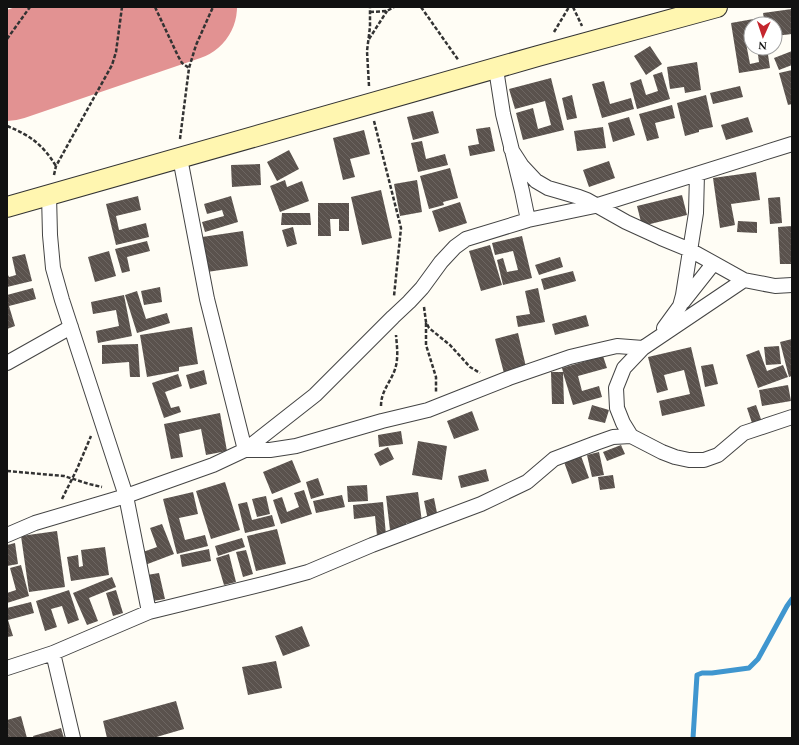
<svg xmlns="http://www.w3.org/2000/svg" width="799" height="745" font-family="Spectral,serif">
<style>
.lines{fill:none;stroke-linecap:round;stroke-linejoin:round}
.stream{stroke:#3f96cf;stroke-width:5}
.runway{stroke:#e29292;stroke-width:108}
.building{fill:url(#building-back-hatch)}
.street-casing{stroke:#444;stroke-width:16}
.secondary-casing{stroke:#333;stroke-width:22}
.path{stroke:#333;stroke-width:2.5;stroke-dasharray:4 2;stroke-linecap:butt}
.street{stroke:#fff;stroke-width:14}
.secondary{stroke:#fff6b0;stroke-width:20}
</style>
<defs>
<pattern id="building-back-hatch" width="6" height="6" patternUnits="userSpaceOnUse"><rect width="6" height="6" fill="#5a524d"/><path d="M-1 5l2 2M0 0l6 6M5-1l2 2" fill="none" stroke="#6d6662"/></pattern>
</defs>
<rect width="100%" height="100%" fill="#fffdf5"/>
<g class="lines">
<path class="stream" d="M693,738L697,675L702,673H712L749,668L758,659L787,606L792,599"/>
<path class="runway" d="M7,67L183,7"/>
</g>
<path class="building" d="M792,9V34L775,36V24H765L763,13Z
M759,18L760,24H751V42L746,43L750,64L759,62L757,48H767L770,68L739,73L731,23Z
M650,46L662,64L646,75L634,56Z
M792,51V65L779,70L774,58Z
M697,62L701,90L685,93L684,87L670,89L667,67Z
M792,70V104L788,105L779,73Z
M662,72L670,99L637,109L630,83L641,79L646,95L658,91L653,75Z
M551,78L564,130L523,140L516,113L533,108L538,129L551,125L545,101L515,109L509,89Z
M604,81L610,104L631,98L634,109L602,118L592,84Z
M740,86L743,97L713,104L710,93Z
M572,95L577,118L567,120L562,98Z
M706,95L713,127L699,130V132L685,136L677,103Z
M672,105L675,118L655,123L659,138L647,141L639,114Z
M433,111L439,133L413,140L407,117Z
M629,117L635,135L613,142L608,123Z
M748,117L753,132L726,140L721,125Z
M490,127L495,151L470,156L468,146L479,144L476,129Z
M603,127L606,148L577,151L574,131Z
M364,130L370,154L350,159L355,177L343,180L333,138Z
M422,141L426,159L445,154L448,165L418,172L411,143Z
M289,150L299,169L277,181L267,162Z
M609,161L615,178L589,187L583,170Z
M260,164L261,185L232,187L231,165Z
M450,168L458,198L443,202L444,205L429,209L420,176Z
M756,172L760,200L731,204L735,225L720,228L713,178Z
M285,180L287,187L302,181L309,201L280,212L270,186Z
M417,180L422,212L400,216L394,184Z
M381,190L392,238L362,245L351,197Z
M682,195L687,215L642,226L637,206Z
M138,196L141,210L116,216L119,230L146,223L149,237L116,245L106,204Z
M231,196L238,222L205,232L202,222L224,216L222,210L207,214L204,204Z
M780,197L782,223L770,224L768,198Z
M460,202L467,223L439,232L432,211Z
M318,203H349V231H339V219H330L331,236H318Z
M282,213H310L311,225H281Z
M738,221L757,222V233L737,232Z
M792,226V264H780L778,227Z
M293,227L297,244L287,247L282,230Z
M243,231L248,266L207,272L202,237Z
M522,236L532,278L503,285L497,260L503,258L507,272L518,270L513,251L495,255L492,243Z
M147,241L150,251L127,257L130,271L122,273L115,249Z
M490,245L502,285L481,291L469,251Z
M109,251L116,276L95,282L88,257Z
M25,254L32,281L7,287V273L9,277L16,275L12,257Z
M560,257L563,267L539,275L535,265Z
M573,271L576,281L544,290L541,279Z
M160,287L162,302L144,305L141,291Z
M33,288L36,299L9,306L15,326L7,329V295Z
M538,288L545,322L518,327L516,316L530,314L525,291Z
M137,291L146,319L167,313L170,323L137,333L125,295Z
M124,295L132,336L98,343L96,331L119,326L116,310L93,314L91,302Z
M586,315L589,326L555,335L552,324Z
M192,327L198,364L179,367V371L147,377L140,335Z
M518,333L527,371L505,377L495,339Z
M792,339V376L789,377L780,342Z
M138,344L140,377H130L129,362L102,364V345Z
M779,346L781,364L766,365L764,347Z
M691,347L705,406L662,416L659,401L690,394L684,370L664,375L668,390L657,393L648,357Z
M759,350L767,371L783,365L788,377L758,388L746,355Z
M603,356L607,368L578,376L582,391L599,386L602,397L573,405L563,373L564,404H552L551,372H563L562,368Z
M713,364L718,384L705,387L701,366Z
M204,370L207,384L190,389L186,375Z
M178,374L182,386L165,392L171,408L179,406L181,412L164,418L152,383Z
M788,385L791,401L762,406L759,390Z
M592,405L609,410L605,423L588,419Z
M756,405L762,422L753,426L747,408Z
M472,411L479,430L454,439L447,421Z
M220,413L227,451L206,455L201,429L179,434L183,457L171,459L164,424Z
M401,431L403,444L379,447L378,435Z
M418,441L447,446L442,480L412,475Z
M621,445L625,454L607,461L603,452Z
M388,447L394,459L380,466L374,454Z
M599,452L604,475L592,477L587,455Z
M581,456L589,478L572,484L564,462Z
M292,460L301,482L272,494L263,472Z
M486,469L489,481L461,488L458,476Z
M613,475L615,488L600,490L598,477Z
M318,478L324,495L311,499L306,482Z
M225,482L240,530L211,539L196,491Z
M367,485L368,501L348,502L347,486Z
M304,490L312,514L281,524L273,500L282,497L287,512L299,507L294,493Z
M193,492L198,514L179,518L185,540L205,535L208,546L177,554L163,499Z
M418,492L422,522L406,523L407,528L390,530L386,496Z
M342,495L345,507L316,513L313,501Z
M266,496L270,514L257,517L252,499Z
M434,498L438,518L428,520L424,501Z
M247,502L252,520L272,515L275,526L245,533L238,504Z
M383,502L386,535L377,536L375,516L354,519L353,505Z
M162,524L174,554L145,565L140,553L157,547L150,528Z
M277,529L286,564L256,571L247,536Z
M57,531L65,587L29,592L21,536Z
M242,538L245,547L218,556L215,546Z
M15,543L18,564L7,566V545Z
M105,547L109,575L71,581L67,557L78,555L79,567L83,566L81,550Z
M209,549L211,561L182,567L180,555Z
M246,550L253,574L243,577L236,552Z
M229,554L236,582L224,585L216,558Z
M21,565L29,596L7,603V593L16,590L10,568Z
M159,573L165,599L153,601L147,575Z
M112,577L116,587L89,598L98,621L87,625L73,593Z
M69,590L79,620L68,624L62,606L51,609L57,627L45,631L36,601Z
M116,590L123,613L113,616L106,593Z
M31,602L34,613L8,620L13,636L7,637V608Z
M302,626L310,646L283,656L275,636Z
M276,661L282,688L248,695L242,667Z
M176,701L184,729L153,738H107L103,721Z
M21,716L27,738H7V720Z
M61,728L64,738H34L33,736Z"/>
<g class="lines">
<defs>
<path id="street" d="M496,69L503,114L522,191L528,220
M511,149L522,166L536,181L548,188L579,197L587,200L626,222L661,238L690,250L744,280L775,286L792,285
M180,158L207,299L245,450H270L296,446L382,421L428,410L509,378L570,357L591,352L617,346L643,348
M49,195L50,235L53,268L62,300L126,496L149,612
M683,302L713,264
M664,328L680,306L683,295L696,213L697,174
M7,363L71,327
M631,436L623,423L617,408L616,388L624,368L643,348L744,280
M7,535L35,523L126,496L213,465L245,450L315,395L393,317L409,302L422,288L441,262L455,247L466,239L528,220L595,206L792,144
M53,653L73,738
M7,668L53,653L149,612L271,582L308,572L372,545L481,504L527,482L554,459L596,443L613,437L631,436L662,452L675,457L689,460H704L718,455L744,433L792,417"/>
<path id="secondary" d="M7,207L538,56L717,7"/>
</defs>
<use href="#street" class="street-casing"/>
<use href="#secondary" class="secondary-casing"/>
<path class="path" d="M155,7L178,56L182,63L189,68
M421,7L459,61
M573,7L582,26
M370,12L387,11L394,7
M554,32L569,7
M7,39L30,7
M369,39L387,11
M369,86L367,51L370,27V7
M374,121L401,228L394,296
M7,126C30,135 43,145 56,166
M180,139L189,68L196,45L213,7
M54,175L56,166L112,65L116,52L122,7
M424,307L426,322L429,328L450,345L470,367L480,373
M426,323V345L436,377V392
M381,406C381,392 389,384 394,372C399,360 397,347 396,335
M7,471L64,476L89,484L102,487
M62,499L77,469L91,436"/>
<use href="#street" class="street"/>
<use href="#secondary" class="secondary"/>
</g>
<rect width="799" height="745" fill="none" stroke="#111111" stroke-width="16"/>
<g transform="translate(763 36) rotate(183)"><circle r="19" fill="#ffffff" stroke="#a0a0a0"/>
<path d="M0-3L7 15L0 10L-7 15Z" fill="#c4262e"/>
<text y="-6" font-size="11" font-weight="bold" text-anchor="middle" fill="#111111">N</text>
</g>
</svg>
